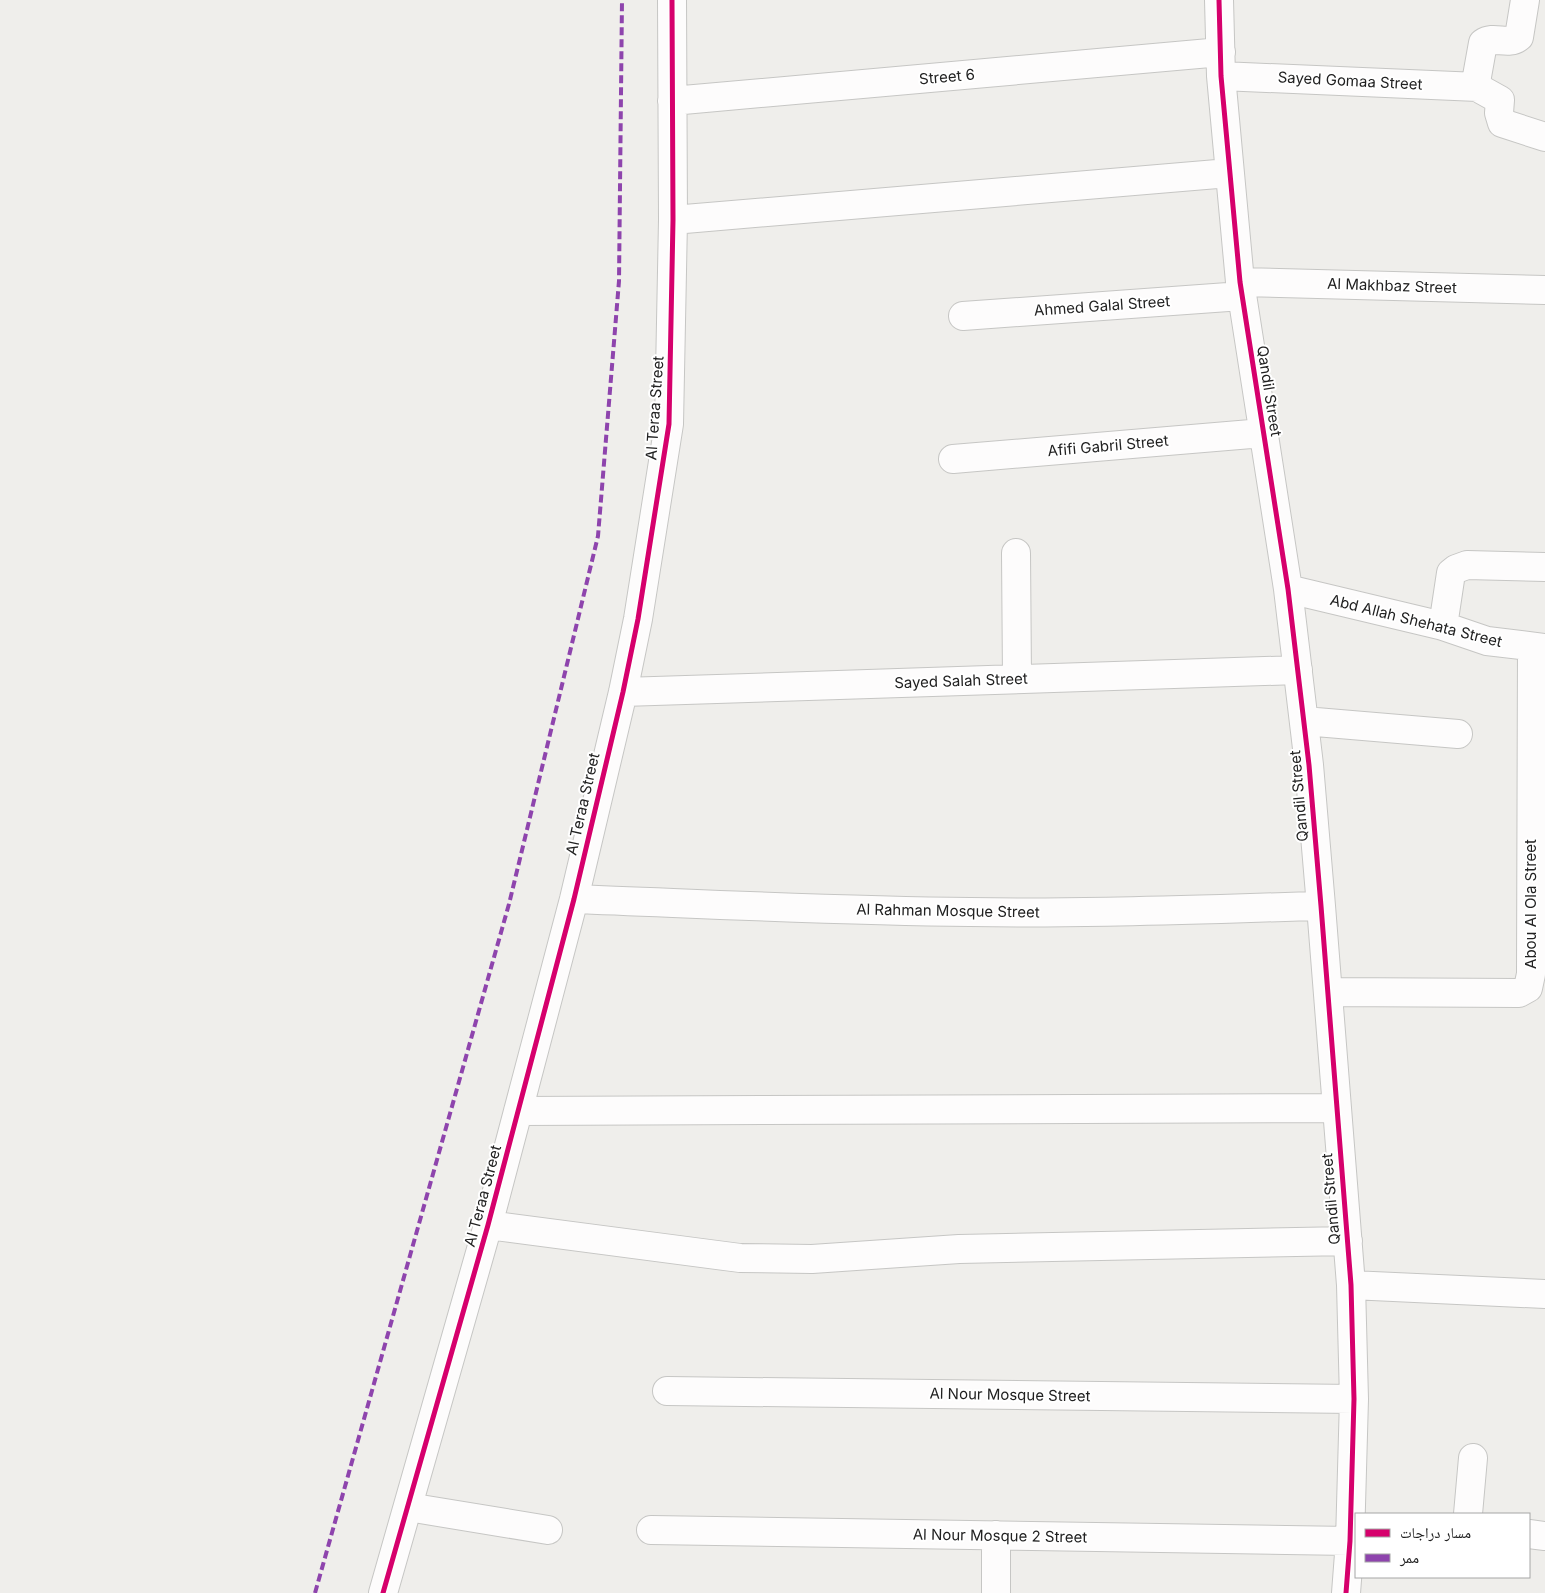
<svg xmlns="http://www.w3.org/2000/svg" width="1545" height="1593" font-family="Inter,'Noto Naskh Arabic',sans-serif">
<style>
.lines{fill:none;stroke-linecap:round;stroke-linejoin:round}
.street-casing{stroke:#c6c6c4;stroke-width:30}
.street{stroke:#fdfcfc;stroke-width:28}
.quiet{stroke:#8e44ad;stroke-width:4;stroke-dasharray:8 4;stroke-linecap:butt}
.cycleway-casing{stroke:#fff;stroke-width:8}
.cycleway{stroke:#d6006c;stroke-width:5}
.labels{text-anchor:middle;stroke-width:4;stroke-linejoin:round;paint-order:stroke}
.street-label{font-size:15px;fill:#212121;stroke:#fff}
</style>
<rect width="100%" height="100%" fill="#efeeeb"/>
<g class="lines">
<defs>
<path id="street" d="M1219,0L1221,76L1240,282L1288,589L1309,765L1321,906L1351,1285L1354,1399L1350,1541L1346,1593
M1525,0L1519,37C1508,46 1494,35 1483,43L1476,82L1482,90L1500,100L1499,113L1502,123L1545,137
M1221,76L1478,87
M672,101L1221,52
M673,220L1229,173
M1240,282L1545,290
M963,316L1242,296
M953,459L1263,433
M1016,553L1017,679
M1288,589L1443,626L1487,641L1545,648
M1443,626L1451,573L1456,569L1467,565L1545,567
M623,692L1298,670
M1304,721L1458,734
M574,899C706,904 838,911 970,912C1087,914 1204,909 1321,906
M1328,992L1519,993L1528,988L1531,974L1532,648
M518,1111L1336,1108
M488,1225L740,1258L812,1259L959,1249L1348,1241
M1351,1285L1545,1294
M667,1391L1354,1399
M408,1507L548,1530
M1468,1514L1473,1458
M651,1530L1350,1541
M1529,1534L1545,1536
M383,1593L488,1225L574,899L623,692L638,619L669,424L673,220L672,0
M996,1593V1535"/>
</defs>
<use href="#street" class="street-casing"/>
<use href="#street" class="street"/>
<path class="quiet" d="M315,1593L509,904L598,536L619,281L622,0"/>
<defs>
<path id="cycleway" d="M1219,0L1221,76L1240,282L1288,589L1309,765L1321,906L1351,1285L1354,1399L1350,1541L1346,1593
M383,1593L488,1225L574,899L623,692L638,619L669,424L673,220L672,0"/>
</defs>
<use href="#cycleway" class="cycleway-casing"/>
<use href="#cycleway" class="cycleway"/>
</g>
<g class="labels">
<g class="street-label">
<text transform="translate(947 77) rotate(-5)" y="5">Street 6</text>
<text transform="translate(1350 81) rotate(3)" y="5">Sayed Gomaa Street</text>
<text transform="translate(1392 286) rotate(2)" y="5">Al Makhbaz Street</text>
<text transform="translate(1102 306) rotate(-4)" y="5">Ahmed Galal Street</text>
<text transform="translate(1269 391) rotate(81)" y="5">Qandil Street</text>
<text transform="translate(655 408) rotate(-86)" y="5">Al Teraa Street</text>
<text transform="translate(1108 446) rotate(-5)" y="5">Afifi Gabril Street</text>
<text transform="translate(1416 621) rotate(14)" y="5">Abd Allah Shehata Street</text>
<text transform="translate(961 681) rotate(-2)" y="5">Sayed Salah Street</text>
<text transform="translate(1299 796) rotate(-95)" y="5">Qandil Street</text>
<text transform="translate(583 804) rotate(-77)" y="5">Al Teraa Street</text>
<text transform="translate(1531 904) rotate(-90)" y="5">Abou Al Ola Street</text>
<text transform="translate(948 911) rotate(1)" y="5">Al Rahman Mosque Street</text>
<text transform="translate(483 1196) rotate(-75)" y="5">Al Teraa Street</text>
<text transform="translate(1331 1199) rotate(-95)" y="5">Qandil Street</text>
<text transform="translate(1010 1395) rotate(1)" y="5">Al Nour Mosque Street</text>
<text transform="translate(1000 1536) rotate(1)" y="5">Al Nour Mosque 2 Street</text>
</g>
</g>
<rect x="1355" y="1513" width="175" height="65" fill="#ffffff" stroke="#a6a6a6"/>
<rect x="1365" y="1529" width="25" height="8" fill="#d6006c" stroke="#a6a6a6"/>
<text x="1400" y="1538" font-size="15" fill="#212121">مسار دراجات</text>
<rect x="1365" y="1554" width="25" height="8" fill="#8e44ad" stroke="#a6a6a6"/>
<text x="1400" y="1563" font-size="15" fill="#212121">ممر</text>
</svg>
